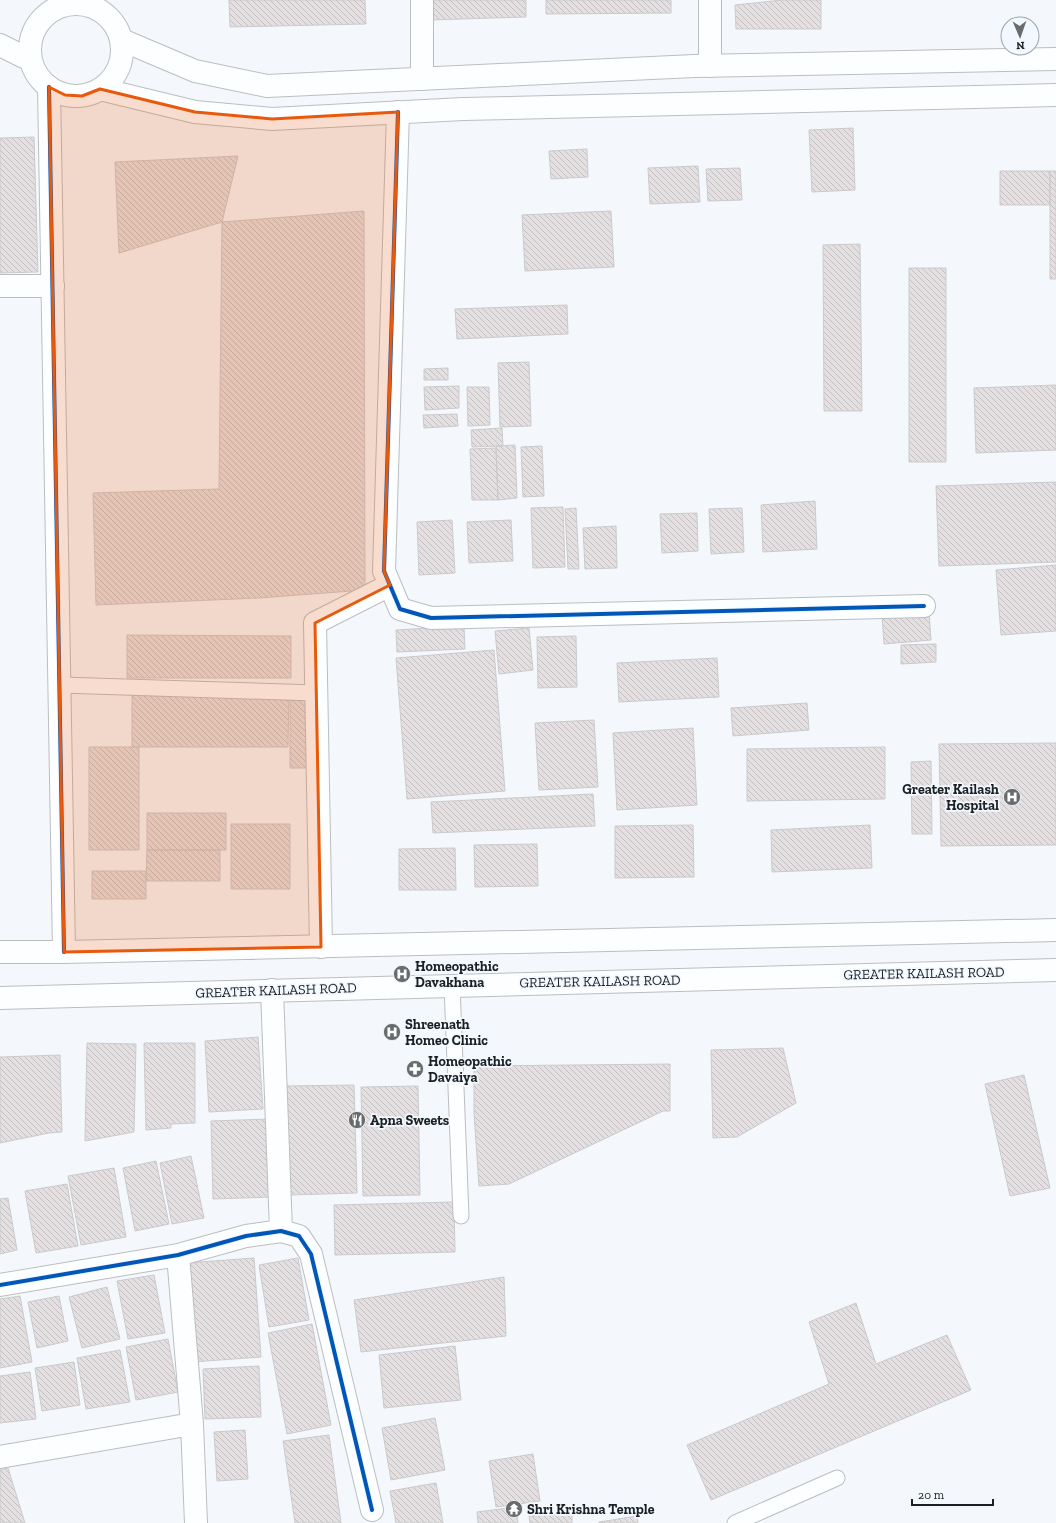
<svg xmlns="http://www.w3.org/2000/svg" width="1056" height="1523" font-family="'Zilla Slab',serif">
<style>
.building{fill:url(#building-back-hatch);stroke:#cacacc}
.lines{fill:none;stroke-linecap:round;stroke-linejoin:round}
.service-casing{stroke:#bbbec1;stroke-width:17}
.minor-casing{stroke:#bbbec1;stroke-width:24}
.tertiary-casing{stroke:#bbbec1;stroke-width:24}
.secondary-casing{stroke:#bbbec1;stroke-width:24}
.service{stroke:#fdfeff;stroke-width:15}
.minor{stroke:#fdfeff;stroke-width:22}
.tertiary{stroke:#fdfeff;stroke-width:22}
.secondary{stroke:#fdfeff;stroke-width:22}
.cycleway-casing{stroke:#f1f8ff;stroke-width:6}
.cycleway{stroke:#0057b8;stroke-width:4}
.marked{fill:#e8590c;fill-opacity:0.2;stroke:#e8590c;stroke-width:3;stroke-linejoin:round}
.labels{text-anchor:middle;stroke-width:3.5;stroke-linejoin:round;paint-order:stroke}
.poi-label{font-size:14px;font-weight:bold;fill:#1d2022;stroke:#f1f8ff;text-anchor:start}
.street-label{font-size:14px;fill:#1d2022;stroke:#f1f8ff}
</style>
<defs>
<pattern id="building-back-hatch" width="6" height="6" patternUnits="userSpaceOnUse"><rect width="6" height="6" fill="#e4dfe0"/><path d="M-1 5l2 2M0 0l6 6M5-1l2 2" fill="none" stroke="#c3bfc0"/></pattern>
</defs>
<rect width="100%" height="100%" fill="#f4f8fc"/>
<path class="building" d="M229,0H365L366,24L230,27Z
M430,0H526V17L430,20Z
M546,0H671V13L546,14Z
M782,0H821V29H736L735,5Z
M853,128L855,190L812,192L809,130Z
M34,137L38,272L0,273V138Z
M587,149L588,177L551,179L549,151Z
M238,156L222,222L119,253L115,162Z
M698,166L700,202L650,204L648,168Z
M740,168L742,200L708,201L706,169Z
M1000,171H1050V205H1000Z
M1050,171H1056V279H1050Z
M364,211L365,590L259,598L96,605L93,493L219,489L222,222Z
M611,211L614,267L525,271L522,215Z
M860,244L862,411H824L823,245Z
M909,268H946V462H909Z
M567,305L568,334L457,339L455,309Z
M529,362L531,426L500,427L498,363Z
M448,368V380H424V369Z
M1056,385V450L976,453L974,388Z
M459,386V408L425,410L424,387Z
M467,387H489L490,425L468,426Z
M457,414L458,426L424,428L423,415Z
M502,428L503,446L472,447L471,430Z
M515,445L517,498L498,500L496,446Z
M542,446L544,496L523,497L521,447Z
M496,448L498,500H472L470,449Z
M1056,482V562L939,566L936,486Z
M815,501L817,549L763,552L761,505Z
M563,507L565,567L533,568L531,508Z
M576,508L579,569H568L565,509Z
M742,508L744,552L711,554L709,509Z
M697,513L698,551L662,553L660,514Z
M452,520L455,573L419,575L417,522Z
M511,520L513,561L469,563L467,522Z
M616,526L617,568L585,569L583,528Z
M1056,565V631L1001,635L996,570Z
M929,612L931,640L884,644L882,616Z
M464,626L465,649L397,652L396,630Z
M529,628L533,670L499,674L495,631Z
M127,635L291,636V678H127Z
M576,636L577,687L538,688L537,637Z
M936,644V662L901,664V645Z
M494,650L505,791L407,799L396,658Z
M717,658L719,697L619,702L617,663Z
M132,692H289L288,747H132Z
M290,696H314V768H290Z
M807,703L809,730L733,736L731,708Z
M594,720L598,787L539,790L535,723Z
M693,728L697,805L617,810L613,733Z
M1056,743V845L941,846L939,744Z
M89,747H139V850H89Z
M885,747V799L747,801V749Z
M931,761L932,834H912L911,762Z
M593,794L595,826L433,833L431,802Z
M147,813H226V850H147Z
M231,824H290V889H231Z
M693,825L694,877L615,878V826Z
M870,825L872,868L772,872L771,830Z
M537,844L538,886L475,887L474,845Z
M455,848L456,890H399V849Z
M147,850H220V881H146Z
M92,871H146V899H92Z
M258,1037L263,1109L209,1112L205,1041Z
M87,1043L136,1044L134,1132L85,1141Z
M144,1043H195V1123L171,1124V1128L146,1130Z
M783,1048L796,1103L737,1137L713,1138L711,1050Z
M60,1055L62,1132L49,1133L0,1143V1057Z
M670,1064V1111H663L509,1184L479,1186L474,1113V1066Z
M1024,1075L1050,1188L1010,1196L985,1084Z
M354,1085L357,1193L289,1195L286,1086Z
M418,1086L420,1195L363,1196L361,1087Z
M269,1119L272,1197L213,1199L211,1121Z
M191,1156L204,1218L172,1224L160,1163Z
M156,1161L169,1224L135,1231L123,1168Z
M114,1168L126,1237L81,1245L68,1176Z
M67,1184L78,1246L36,1253L25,1191Z
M8,1198L17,1250L0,1254V1199Z
M454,1202L455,1252L335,1255L334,1205Z
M254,1258L261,1357L193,1362L186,1263Z
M298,1258L309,1320L269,1327L259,1265Z
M154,1275L165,1333L128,1339L117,1281Z
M504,1277L506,1336L361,1352L354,1300Z
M107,1287L120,1339L82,1348L69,1297Z
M20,1296L32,1362L0,1368V1299Z
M59,1296L68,1341L37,1348L28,1302Z
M856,1303L876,1364L947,1335L971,1390L711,1500L687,1445L829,1384L809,1322Z
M312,1324L331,1425L287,1434L268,1333Z
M168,1339L178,1392L136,1400L126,1347Z
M455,1346L461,1400L384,1408L379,1355Z
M120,1350L130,1402L86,1409L77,1358Z
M74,1362L80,1405L42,1411L35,1368Z
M259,1366L261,1417L205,1419L203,1369Z
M30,1372L36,1419L0,1423V1376Z
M435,1418L445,1470L391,1480L382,1428Z
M245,1430L248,1479L217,1481L214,1432Z
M329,1435L341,1523H295L283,1441Z
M533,1454L540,1501L496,1507L489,1461Z
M8,1468L25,1523H0V1470Z
M436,1483L443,1523H396L390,1491Z
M516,1507L518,1523H478L477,1512Z
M572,1514V1523H530L529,1516Z
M637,1516L638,1523H599V1522Z"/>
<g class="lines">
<defs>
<path id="service" d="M60,685L316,693
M452,985L461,1216
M735,1523L837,1478"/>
<path id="minor" d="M710,0V66
M422,79V0
M398,112L384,571L400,609L431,618L924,606
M0,286H53
M321,947L315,623L390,585
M272,990L281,1231
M178,1255L192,1424L196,1523
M0,1285L178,1255L246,1236L281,1231L299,1236L311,1254L372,1510
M0,1457L192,1424"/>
<path id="tertiary" d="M49,87L64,952"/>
<path id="secondary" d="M30 50a46 46 0 1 1 92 0a46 46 0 1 1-92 0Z
M122,40L195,71L267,86L694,66L1056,59
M0,45L30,60
M100,89L195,112L272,119L463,109L1056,95
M0,952H64L1056,930
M0,998L1056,970"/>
</defs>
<use href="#service" class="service-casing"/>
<use href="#minor" class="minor-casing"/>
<use href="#tertiary" class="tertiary-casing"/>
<use href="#secondary" class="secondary-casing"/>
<use href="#service" class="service"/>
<use href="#minor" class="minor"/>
<use href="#tertiary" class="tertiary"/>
<use href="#secondary" class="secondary"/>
<defs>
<path id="cycleway" d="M49,87L64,952
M398,112L384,571L400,609L431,618L924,606
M0,1285L178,1255L246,1236L281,1231L299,1236L311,1254L372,1510"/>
</defs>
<use href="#cycleway" class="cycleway-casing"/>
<use href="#cycleway" class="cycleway"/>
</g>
<path class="marked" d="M49,87L65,95L82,96L100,89L195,112L272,119L398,112L384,571L390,585L315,623L321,947L64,952Z"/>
<defs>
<symbol id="hospital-disc" viewBox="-11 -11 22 22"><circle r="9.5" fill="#686c6e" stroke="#f1f8ff"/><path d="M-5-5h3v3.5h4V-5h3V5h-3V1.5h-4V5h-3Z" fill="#fff"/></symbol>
<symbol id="pharmacy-disc" viewBox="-11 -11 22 22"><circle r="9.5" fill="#686c6e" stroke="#f1f8ff"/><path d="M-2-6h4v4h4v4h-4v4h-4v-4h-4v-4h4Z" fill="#fff"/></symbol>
<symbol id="restaurant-disc" viewBox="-11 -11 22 22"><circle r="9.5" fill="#686c6e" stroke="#f1f8ff"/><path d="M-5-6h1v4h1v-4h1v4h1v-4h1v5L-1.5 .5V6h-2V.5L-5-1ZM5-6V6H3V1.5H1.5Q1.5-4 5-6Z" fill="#fff"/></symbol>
<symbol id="temple-disc" viewBox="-11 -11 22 22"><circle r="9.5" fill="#686c6e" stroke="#f1f8ff"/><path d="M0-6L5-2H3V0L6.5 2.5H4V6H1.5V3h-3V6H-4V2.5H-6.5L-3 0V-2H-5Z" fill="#fff"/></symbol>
</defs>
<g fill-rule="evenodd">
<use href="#hospital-disc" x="1002" y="787" width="20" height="20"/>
<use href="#hospital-disc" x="392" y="964" width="20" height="20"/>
<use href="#hospital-disc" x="382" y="1022" width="20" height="20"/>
<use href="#pharmacy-disc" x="405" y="1059" width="20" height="20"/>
<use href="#restaurant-disc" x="347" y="1110" width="20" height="20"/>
<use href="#temple-disc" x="504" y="1499" width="20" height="20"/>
</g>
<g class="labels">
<g class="poi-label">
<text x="999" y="794" text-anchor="end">Greater Kailash<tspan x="999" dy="16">Hospital</tspan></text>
<text x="415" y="971">Homeopathic<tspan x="415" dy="16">Davakhana</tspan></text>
<text x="405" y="1029">Shreenath<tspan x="405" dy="16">Homeo Clinic</tspan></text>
<text x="428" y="1066">Homeopathic<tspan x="428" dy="16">Davaiya</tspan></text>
<text x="370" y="1125">Apna Sweets</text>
<text x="527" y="1514">Shri Krishna Temple</text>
</g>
<g class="street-label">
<text transform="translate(924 973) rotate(-1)" y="5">GREATER KAILASH ROAD</text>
<text transform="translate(600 981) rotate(-1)" y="5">GREATER KAILASH ROAD</text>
<text transform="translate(276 990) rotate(-2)" y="5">GREATER KAILASH ROAD</text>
</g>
</g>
<g transform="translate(1020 36) rotate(178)"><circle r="19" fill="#f1f8ff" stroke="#9ca2a7"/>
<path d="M0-3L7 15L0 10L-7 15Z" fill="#686c6e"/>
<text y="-6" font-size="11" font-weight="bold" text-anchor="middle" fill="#1d2022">N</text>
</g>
<path d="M912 1499v6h81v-6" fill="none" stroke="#1d2022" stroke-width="2"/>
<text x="918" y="1499" font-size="12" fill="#1d2022" stroke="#f1f8ff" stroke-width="3" paint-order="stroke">20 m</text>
</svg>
